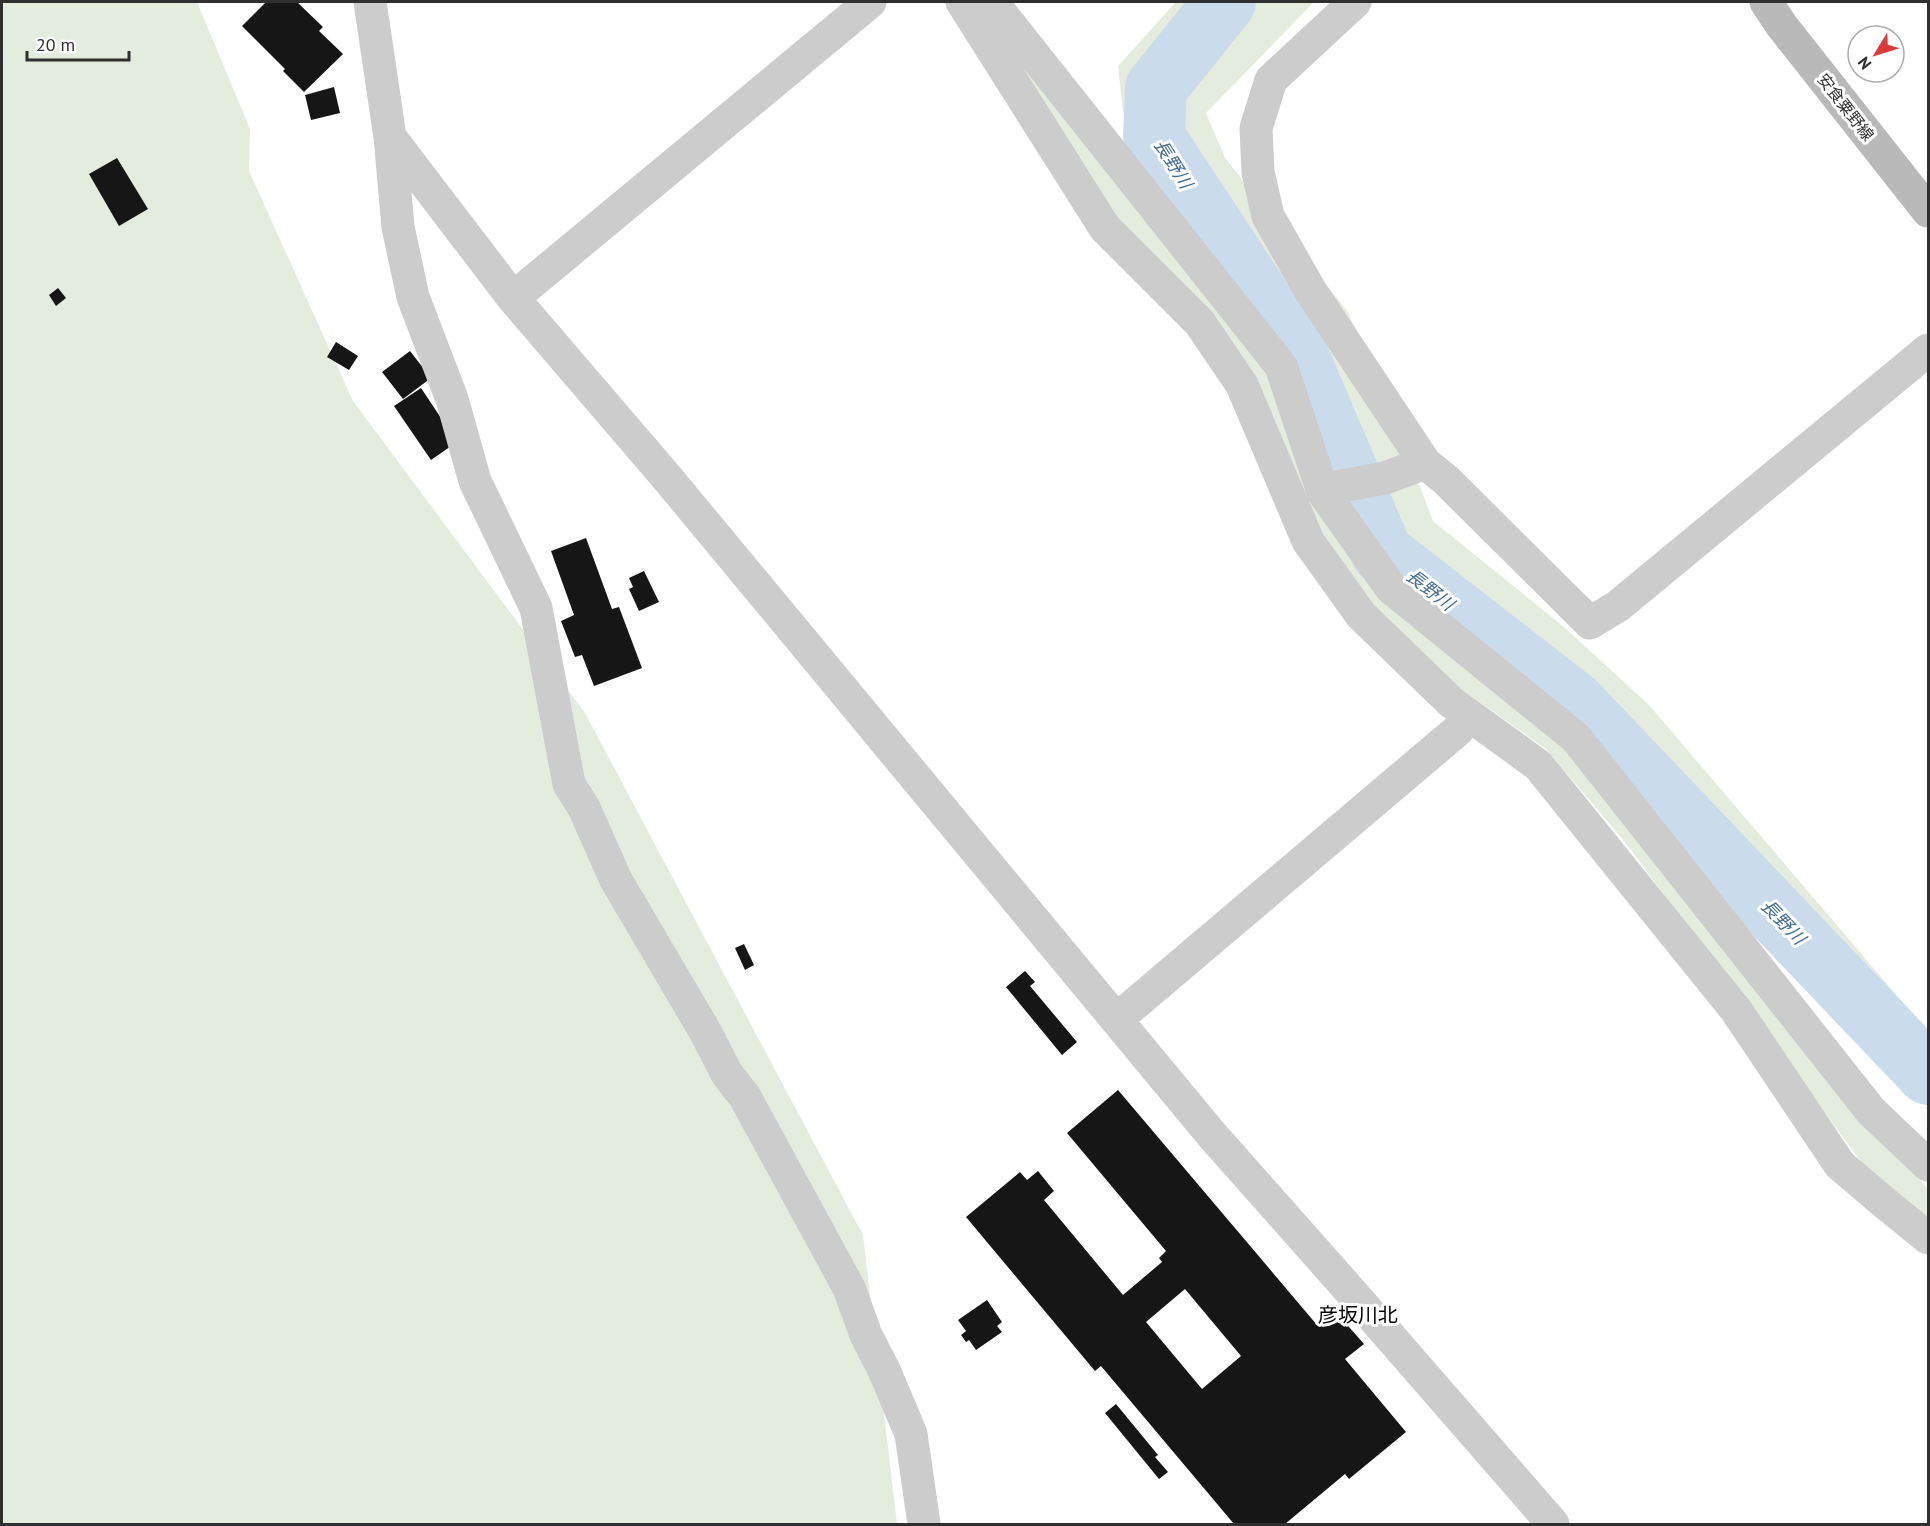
<svg xmlns="http://www.w3.org/2000/svg" width="1930" height="1526" font-family="'PT Sans','Noto Sans JP',sans-serif">
<style>
.green{fill:#e4ecdd}
.lines{fill:none;stroke-linecap:round;stroke-linejoin:round}
.river{stroke:#cadceb;stroke-width:62}
.building{fill:#161616;fill-rule:evenodd}
.street{stroke:#ccc;stroke-width:33}
.secondary{stroke:#b9b9b9;stroke-width:33}
.labels{text-anchor:middle;stroke-width:6;stroke-linejoin:round;paint-order:stroke}
.street-label{font-size:16px;fill:#2f2f2f;stroke:#fff}
.water-label{font-size:18px;font-style:italic;fill:#406b8e;stroke:#fff}
.quarter-label{font-size:20px;fill:#000;stroke:#fff}
</style>
<rect width="100%" height="100%" fill="#fff"/>
<path class="green" d="M2,2H197L250,129L249,171L353,401L585,713L863,1235L897,1524H2Z
M978,2L1263,357L1325,513L1569,745L1860,1114L1928,1189V1226L1862,1163L1625,842L1546,749L1440,674L1378,619L1329,555L1292,479L1128,240Z
M1176,2H1314L1206,113L1225,158L1348,312L1392,412L1433,521L1564,627L1649,705L1928,1032V1100L1900,1074L1589,705L1482,620L1394,521L1321,382L1236,237L1123,112L1118,66Z"/>
<g class="lines">
<path class="river" d="M1225,2L1156,88L1154,137L1298,356L1382,553L1575,703L1928,1074"/>
</g>
<path class="building" d="M266,2H297L323,27L319,31L343,54L304,92L283,71L285,69L242,26Z
M334,87L340,113L311,120L305,95Z
M117,158L148,209L119,226L89,174Z
M58,288L66,298L56,306L49,295Z
M336,342L358,356L349,370L327,357Z
M410,351L431,378L403,399L382,372Z
M421,388L457,442L431,460L394,406Z
M586,538L612,609L619,607L642,668L594,686L582,655L575,657L561,621L574,615L551,551Z
M644,571L659,602L639,611L629,589L633,587L629,578Z
M744,944L754,965L745,970L735,948Z
M1025,971L1035,982L1030,986L1077,1042L1062,1055L1006,987Z
M1118,1090L1317,1325L1334,1310L1364,1344L1345,1359L1406,1432L1349,1479L1345,1474L1285,1524H1234L1101,1366L1095,1371L966,1217L1020,1172L1027,1180L1038,1171L1054,1191L1044,1200L1123,1295L1162,1262L1159,1258L1166,1251L1067,1133ZM1185,1289L1241,1356L1202,1389L1146,1322Z
M987,1300L1002,1322L997,1326L1002,1332L976,1350L969,1340L966,1342L961,1335L966,1331L958,1320Z
M1116,1404L1158,1455L1155,1457L1168,1472L1159,1479L1105,1413Z"/>
<g class="lines">
<path class="street" d="M370,2L390,137L398,227L413,297L452,399L475,481L536,608L569,784L584,808L616,880L706,1033L727,1074L745,1097L849,1288L866,1335L884,1370L911,1434L924,1524
M962,2L1105,228L1200,323L1242,385L1308,541L1361,615L1451,702L1538,765L1736,1010L1840,1165L1886,1204L1928,1238
M992,2L1281,366L1323,492L1391,588L1576,738L1871,1111L1928,1165
M1355,2L1271,80L1256,128L1258,172L1268,216L1310,290L1425,463L1446,480L1590,623L1618,606L1928,350
M390,137L513,298L669,480L1212,1135L1345,1285L1553,1524
M513,298L870,2
M1323,492L1336,487L1385,478L1425,463
M1117,1019L1458,730"/>
<path class="secondary" d="M1766,2L1782,26L1928,211"/>
</g>
<g class="labels">
<g class="street-label">
<text transform="translate(1846 107) rotate(52)" y="6">安食粟野線</text>
</g>
<g class="water-label">
<text transform="translate(1173 164) rotate(58)" y="6">長野川</text>
<text transform="translate(1430 590) rotate(38)" y="6">長野川</text>
<text transform="translate(1783 922) rotate(46)" y="6">長野川</text>
</g>
<g class="quarter-label">
<text x="1358" y="1322">彦坂川北</text>
</g>
</g>
<rect width="1930" height="1526" fill="none" stroke="#2f2f2f" stroke-width="6"/>
<g transform="translate(1876 54) rotate(232)"><circle r="28" fill="#ffffff" stroke="#acacac" stroke-width="1.5"/>
<path d="M0-4.5L10 22L0 15L-10 22Z" fill="#df383a"/>
<text y="-9" font-size="16" font-weight="bold" text-anchor="middle" fill="#2f2f2f">N</text>
</g>
<path d="M27 51v9h102v-9" fill="none" stroke="#2f2f2f" stroke-width="3"/>
<text x="36" y="51" font-size="18" fill="#2f2f2f" stroke="#ffffff" stroke-width="4.5" paint-order="stroke">20 m</text>
</svg>
